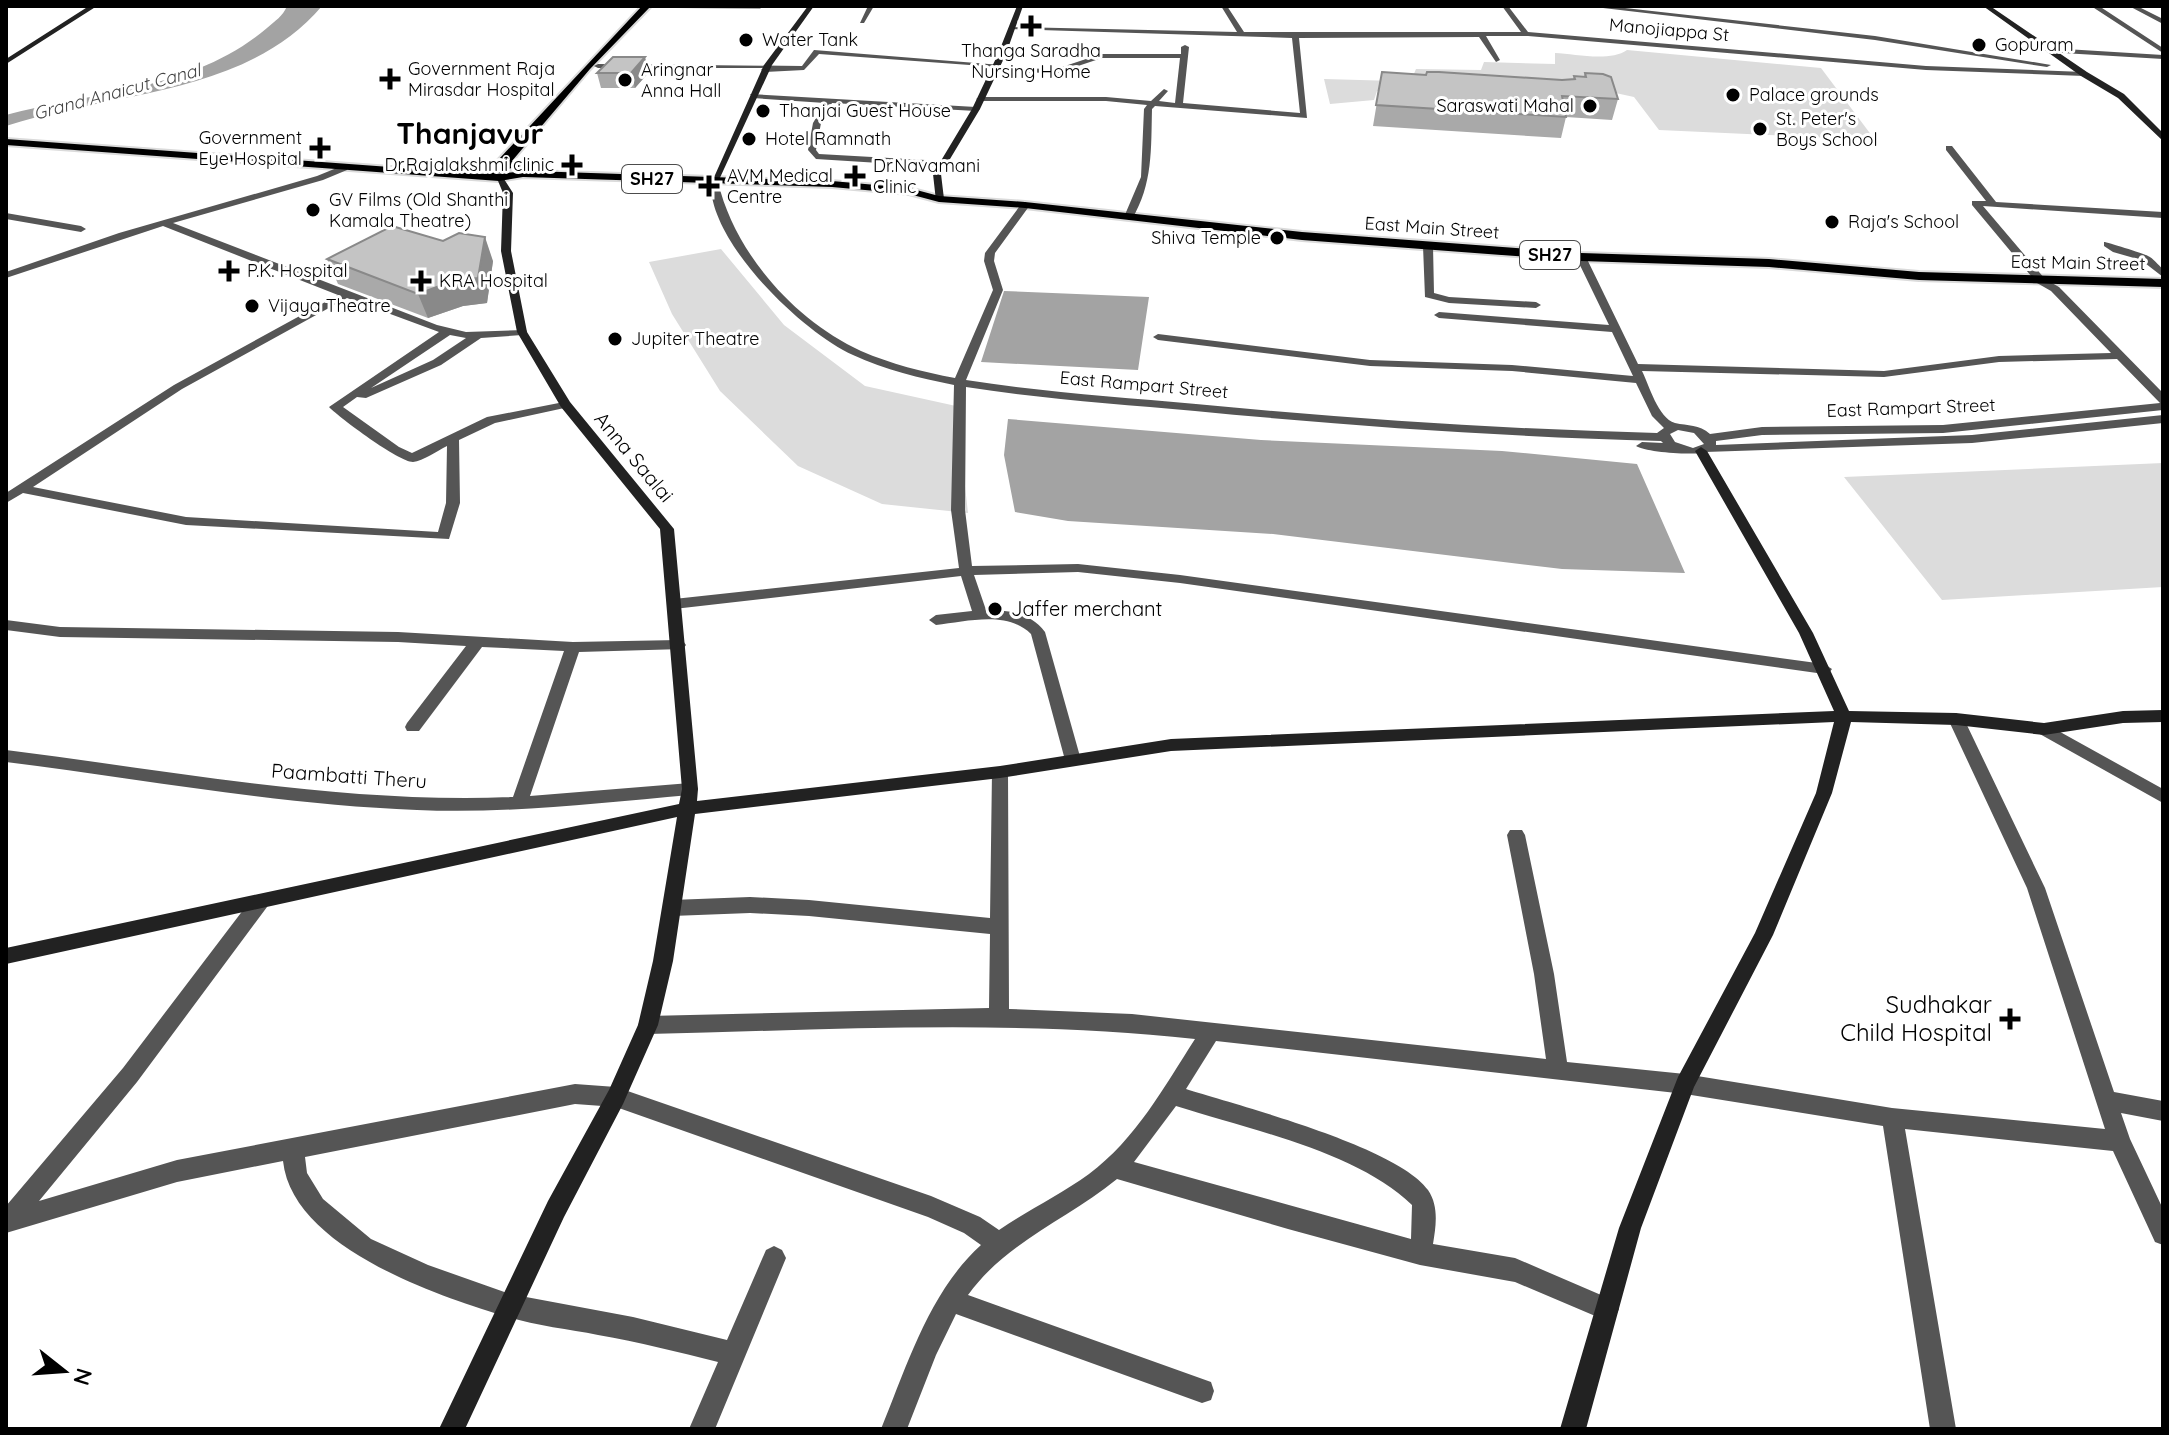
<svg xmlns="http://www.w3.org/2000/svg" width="2169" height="1435" font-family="Quicksand,sans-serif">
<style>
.green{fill:#dcdcdc}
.water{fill:#a3a3a3}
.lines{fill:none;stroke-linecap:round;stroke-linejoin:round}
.primary-casing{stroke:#dbdbdb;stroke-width:4}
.street{fill:#555;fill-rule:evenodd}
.secondary{fill:#222;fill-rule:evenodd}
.primary{fill:#000;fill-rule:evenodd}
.wall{fill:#a9a9a9}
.shaded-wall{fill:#898989}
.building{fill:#c4c4c4;stroke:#898989;stroke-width:2}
.poi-dot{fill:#000;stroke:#fff;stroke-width:3}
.labels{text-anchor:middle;stroke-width:6;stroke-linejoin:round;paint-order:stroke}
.far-street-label{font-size:18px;fill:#000;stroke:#fff}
.far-poi-label{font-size:18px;fill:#000;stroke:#fff;text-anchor:start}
.far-water-label{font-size:18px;font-style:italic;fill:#444;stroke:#fff}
.shield{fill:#fff;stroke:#4c4c4c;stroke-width:2}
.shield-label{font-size:18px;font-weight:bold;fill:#000}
.street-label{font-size:20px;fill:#000;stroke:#fff}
.poi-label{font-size:20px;fill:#000;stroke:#fff;text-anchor:start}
.near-poi-label{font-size:24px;fill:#000;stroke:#fff;text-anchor:end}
.far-town-label{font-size:30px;font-weight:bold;fill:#000;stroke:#fff}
</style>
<rect width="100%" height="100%" fill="#fff"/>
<path class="green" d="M1627,50L1821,68L1875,140L1659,130L1634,97L1611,92L1377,91L1374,100L1330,104L1324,79L1396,81L1413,76L1416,69L1481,70L1484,62L1555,64V53C1575,54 1610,62 1627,50Z
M721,249L784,325L865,386L956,406L968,513L882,504L798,466L720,391L672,314L649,262Z
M2163,463V587L1942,600L1844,477Z"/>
<path class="water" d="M287,6H322C246,96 110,92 6,126V115C93,92 195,90 267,28C275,21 283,16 287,6Z
M1004,291L1149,297L1138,370L981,362Z
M1008,419L1261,440L1502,451L1637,464L1685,573L1562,569L1273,534L1068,521L1015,512L1004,455Z"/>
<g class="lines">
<defs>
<path id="primary" d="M642,6H651L590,69L512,161L528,163L533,168L531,171L832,181L909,188L939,196L1025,202L1302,232L1581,253L1769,259L1919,272L2163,279V287L1919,280L1769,267L1581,261L1302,240L1025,208L939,202L909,194L832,187L523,177L499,181L6,145V139L485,174ZM514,167L521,168L516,172L496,174Z"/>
</defs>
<use href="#primary" class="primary-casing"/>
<path class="street" d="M868,6H874L864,23H860Z
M1221,6H1227L1244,32H1521L1502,6H1508L1528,32L1926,66L2084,72L2088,74L2084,76L1926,70L1528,36H1486L1500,60L1496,62L1479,37L1299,38L1307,118L1155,106L1152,109C1151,149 1153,184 1132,219L1129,220L1124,217L1141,177L1144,109L1147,105L1106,101H980L976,99L980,97H1106L1151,101L1164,89L1168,91L1159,101L1175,103L1180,58H1102L1057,73L994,72L990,70L994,68L1056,69L1101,54H1181V47L1185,45L1189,47L1183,103L1300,113L1292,38L1008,29L1011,27L1237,32Z
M1586,6H1607L1875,36L2051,65L2047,67L1875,40Z
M1730,6H1745L1742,8Z
M2091,6H2099L2163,48V53Z
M2129,6H2137L2163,19V24Z
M2049,48L2163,55V59L2046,52Z
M814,50L1001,65L997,67L819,54L804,70L765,72L761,70L763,68H598L594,66L598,64L802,66Z
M750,94L976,107L980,109L976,111L832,103L821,123L816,150L819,154L943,161L947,164L943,167L816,159L808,150L813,123L825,103L753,98Z
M1946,146H1952L1996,202L2163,212V218L1983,206L2045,279L2059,287L2163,393V410L1943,433L1762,435L1716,441V445L1972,435L2163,415V423L1972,443L1705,452C1694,456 1645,452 1636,446L1642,442L1663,443L1661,441C1505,437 1350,426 1195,411C1118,404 1042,399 966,387L965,510L972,566L1078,564L1180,575L1824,664L1832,669L1829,673L1824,674L1180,583L1078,572L974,575L986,610C1009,610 1031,613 1045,632L1081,760L1079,764H1067L1065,760L1031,634C1007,610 966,622 936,625L929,620L936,615L972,611L961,576L674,609L667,604L674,599L959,568L951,510L954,385C920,378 885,370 853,355C802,332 706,240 711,180L718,182C735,253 794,320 861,351C891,364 923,372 955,378L993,290L984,261L985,253L1022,203L1025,202L1030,205L995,253L994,261L1003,290L966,380C1042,392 1119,397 1196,404C1349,419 1503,429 1657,433L1664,428L1652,416L1636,383L1512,371L1370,366L1158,340L1153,337L1158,334L1370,360L1512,365L1633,376L1612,332L1439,318L1434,315L1439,312L1609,325L1576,257L1581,254L1586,257L1638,364L1884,371L1999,356L2111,353L2051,291L2037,283L1972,205V201H1986L1946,150ZM2117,359L2160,403L1943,425L1762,427L1710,434C1699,424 1688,426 1675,423C1658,418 1649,385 1642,371L1884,377L1999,362ZM1678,430L1694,433L1704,444L1693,448L1675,442L1670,434Z
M344,165L348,168L347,170L323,180L173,223L437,325L466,332L526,330L527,332L522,335L481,338L441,365L366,398L357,397L343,407L399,447L412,453L487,417L569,401V407L495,423L459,440L460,503L449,539L186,525L23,493L6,503V493L174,385L338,295L163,226L6,278V272L119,233L317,176ZM347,298L439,332L329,407C340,418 399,462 413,462C423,461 437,451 447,446L446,503L438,532L186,517L33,487L182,389ZM450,335L466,338L433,360L371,388Z
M6,213L81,226L86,229L81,232L6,219Z
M2104,242C2107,242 2142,253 2148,256C2153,258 2158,265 2163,269V277L2141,260L2113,252L2104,246Z
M1428,243L1433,246L1434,293L1449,297L1536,302L1541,305L1536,308L1449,303L1425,297L1423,246Z
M6,620L60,627L398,632L573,642L678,640L683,641L686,645L683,649L579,652L530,796L690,783L696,785L698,789L696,793L690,795C599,803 508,814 417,810C279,805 143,779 6,762V750C174,771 342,804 513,797L564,651L482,647L419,731H407L405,727L407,723L466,646L398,642L60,637L6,630Z
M1956,713L1964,719L2045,888L2114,1092L2163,1101V1121L2121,1113L2130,1139L2163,1209V1245L2155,1242L2113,1151L1905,1129L1956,1429H1930L1883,1126L1685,1094L1216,1041L1186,1089C1240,1106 1398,1147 1428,1190C1439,1206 1436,1226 1433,1244L1515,1258L1615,1301L1619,1309L1615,1317L1607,1321L1515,1282L1420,1265L1288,1229L1117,1179C1067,1220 1007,1241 968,1295L1211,1382L1214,1391L1211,1400L1202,1403L956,1314L936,1355L907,1429H881C907,1366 929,1292 981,1245L964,1233L928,1217L616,1107L575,1104L305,1157L307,1173L323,1199L371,1239L428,1265L510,1294L633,1317L727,1340L766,1250L774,1246L782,1250L786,1258L715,1429H689L718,1362C678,1352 639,1342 598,1335C569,1329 537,1326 508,1317C437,1296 292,1247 283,1161L177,1182L6,1233V1206L123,1068L253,897L260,894L267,897L269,902L267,907L137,1082L39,1201L177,1160L575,1084L616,1087L931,1196L980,1217L999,1230C1028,1210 1060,1195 1089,1174C1136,1139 1164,1087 1195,1039C1013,1019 830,1030 648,1034L641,1031L638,1025L641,1019L648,1016L989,1008L990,934L809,916L750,913L672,916L665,913L663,908L665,903L672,900L750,897L809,900L990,918L992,772L994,768H1006L1008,772L1009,1009L1132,1014L1546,1059L1534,974L1507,835L1510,830H1522L1525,835L1554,974L1567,1062L1685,1074L1892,1108L2105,1129L2027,888L1948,719ZM1176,1106C1248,1129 1358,1152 1412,1205L1411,1239L1134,1162Z
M2044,723L2163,789V803L2038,733L2036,729Z"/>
<path class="secondary" d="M89,6H97L6,64V59Z
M808,6H814L772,65L718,182L711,184L764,65Z
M1017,6H1023L1006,54L980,109L941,174L944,199L936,201L933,174L972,109L998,54Z
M1983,6H1990L2087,72L2124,94L2163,133V141L2118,98L2081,76Z
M496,176H502L513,193L511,251L527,332L570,402L674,529L698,789L697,801L1000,766L1171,739L1834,711L1799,633L1695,451L1701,447L1707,451L1813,633L1849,711L1956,713L2044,723L2123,711L2163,710V722L2123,723L2044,735L1956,725L1851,722L1832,793L1773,935L1694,1087L1641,1228L1586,1429H1560L1619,1228L1678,1077L1755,933L1816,793L1834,722L1171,751L1000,778L695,814L673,961L658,1025L623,1104L564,1217L465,1429H439L548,1201L609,1090L638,1025L653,961L677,817L6,964V948L679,804L682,789L660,529L561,407L517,332L501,251L503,193Z"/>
<use href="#primary" class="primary"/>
</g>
<path class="wall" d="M674,6H763L760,9L675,8Z
M649,72L635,88H601L597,73Z
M1382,72L1426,75L1562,80L1573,79L1574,76H1584L1585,73L1618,99L1612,120L1566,117L1561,138L1373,126Z
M443,241L493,261L487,303L463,306L428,318L338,284L327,259Z"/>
<path class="shaded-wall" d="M645,57L649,72L635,88L631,73Z
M485,237L493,261L487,303L463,306L428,318L418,294Z"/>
<path class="building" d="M613,57H645L631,73H597Z
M1382,72L1426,75L1427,72H1439L1562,80L1575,79L1574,76L1586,77L1585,73L1603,74L1611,77L1618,99L1562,96L1566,117L1376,105Z
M392,226L443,241L459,233L485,237L478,278L453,281L418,294L327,259Z"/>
<g class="poi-dot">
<path d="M1027 14h8v8h8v8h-8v8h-8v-8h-8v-8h8z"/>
<circle cx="746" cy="40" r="8"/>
<circle cx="1979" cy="45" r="8"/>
<path d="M386 67h8v8h8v8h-8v8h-8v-8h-8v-8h8z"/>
<circle cx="625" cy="80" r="8"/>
<circle cx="1733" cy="95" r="8"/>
<circle cx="1590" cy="106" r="8"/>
<circle cx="763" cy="111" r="8"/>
<circle cx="1760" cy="129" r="8"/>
<circle cx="749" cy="139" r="8"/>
<path d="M316 136h8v8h8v8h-8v8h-8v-8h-8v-8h8z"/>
<path d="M568 153h8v8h8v8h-8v8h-8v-8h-8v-8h8z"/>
<path d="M851 164h8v8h8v8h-8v8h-8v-8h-8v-8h8z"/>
<path d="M705 174h8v8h8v8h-8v8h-8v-8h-8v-8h8z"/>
<circle cx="313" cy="210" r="8"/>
<circle cx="1832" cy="222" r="8"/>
<circle cx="1277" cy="238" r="8"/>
<path d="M225 259h8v8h8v8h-8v8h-8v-8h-8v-8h8z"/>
<path d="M417 269h8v8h8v8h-8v8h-8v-8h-8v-8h8z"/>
<circle cx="252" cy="306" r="8"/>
<circle cx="615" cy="339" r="8"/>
<circle cx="995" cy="609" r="8"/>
<path d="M2006 1007h8v8h8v8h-8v8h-8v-8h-8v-8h8z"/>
</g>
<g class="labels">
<g class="far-street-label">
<text transform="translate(1669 30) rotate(5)" y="6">Manojiappa St</text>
<text transform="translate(1432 228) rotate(4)" y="6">East Main Street</text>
<text transform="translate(2078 263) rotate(1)" y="6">East Main Street</text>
<text transform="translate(1144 385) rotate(5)" y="6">East Rampart Street</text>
<text transform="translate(1911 408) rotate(-2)" y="6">East Rampart Street</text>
</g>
<g class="far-poi-label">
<text x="762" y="46">Water Tank</text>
<text x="1995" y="51">Gopuram</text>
<text x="1031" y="57" text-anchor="middle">Thanga Saradha<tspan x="1031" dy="21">Nursing Home</tspan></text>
<text x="408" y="75">Government Raja<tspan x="408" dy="21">Mirasdar Hospital</tspan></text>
<text x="641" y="76">Aringnar<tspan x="641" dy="21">Anna Hall</tspan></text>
<text x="1749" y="101">Palace grounds</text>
<text x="1574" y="112" text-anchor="end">Saraswati Mahal</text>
<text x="779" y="117">Thanjai Guest House</text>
<text x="1776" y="125">St. Peter's<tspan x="1776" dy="21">Boys School</tspan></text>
<text x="302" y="144" text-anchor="end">Government<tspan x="302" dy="21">Eye Hospital</tspan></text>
<text x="765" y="145">Hotel Ramnath</text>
<text x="554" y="171" text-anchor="end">Dr.Rajalakshmi clinic</text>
<text x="873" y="172">Dr.Navamani<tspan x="873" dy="21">Clinic</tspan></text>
<text x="727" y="182">AVM Medical<tspan x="727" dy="21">Centre</tspan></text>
<text x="329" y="206">GV Films (Old Shanthi<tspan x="329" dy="21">Kamala Theatre)</tspan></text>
<text x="1848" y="228">Raja's School</text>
<text x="1261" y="244" text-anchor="end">Shiva Temple</text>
<text x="247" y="277">P.K. Hospital</text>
<text x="439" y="287">KRA Hospital</text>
<text x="268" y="312">Vijaya Theatre</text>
<text x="631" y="345">Jupiter Theatre</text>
</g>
<g class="far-water-label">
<text transform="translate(117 92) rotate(-15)" y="6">Grand Anaicut Canal</text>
</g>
<g class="shield">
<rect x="622" y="165" width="60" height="28" rx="6"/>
<rect x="1520" y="241" width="60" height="28" rx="6"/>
</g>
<g class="shield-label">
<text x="652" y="185">SH27</text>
<text x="1550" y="261">SH27</text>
</g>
<g class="street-label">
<text transform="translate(634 457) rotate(50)" y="7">Anna Saalai</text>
<text transform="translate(349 776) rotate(4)" y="7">Paambatti Theru</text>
</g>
<g class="poi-label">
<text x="1011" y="616">Jaffer merchant</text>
</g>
<g class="near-poi-label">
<text x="1992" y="1013">Sudhakar<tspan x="1992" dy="28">Child Hospital</tspan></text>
</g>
<g class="far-town-label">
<text x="470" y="144">Thanjavur</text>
</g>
</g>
<rect width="2169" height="1435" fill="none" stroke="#000000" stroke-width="16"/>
<g transform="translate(64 1371) rotate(107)" stroke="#ffffff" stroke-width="6" paint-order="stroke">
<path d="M0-6L14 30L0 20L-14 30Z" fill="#000000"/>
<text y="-12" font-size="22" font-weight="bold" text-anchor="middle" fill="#000000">N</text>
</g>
</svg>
